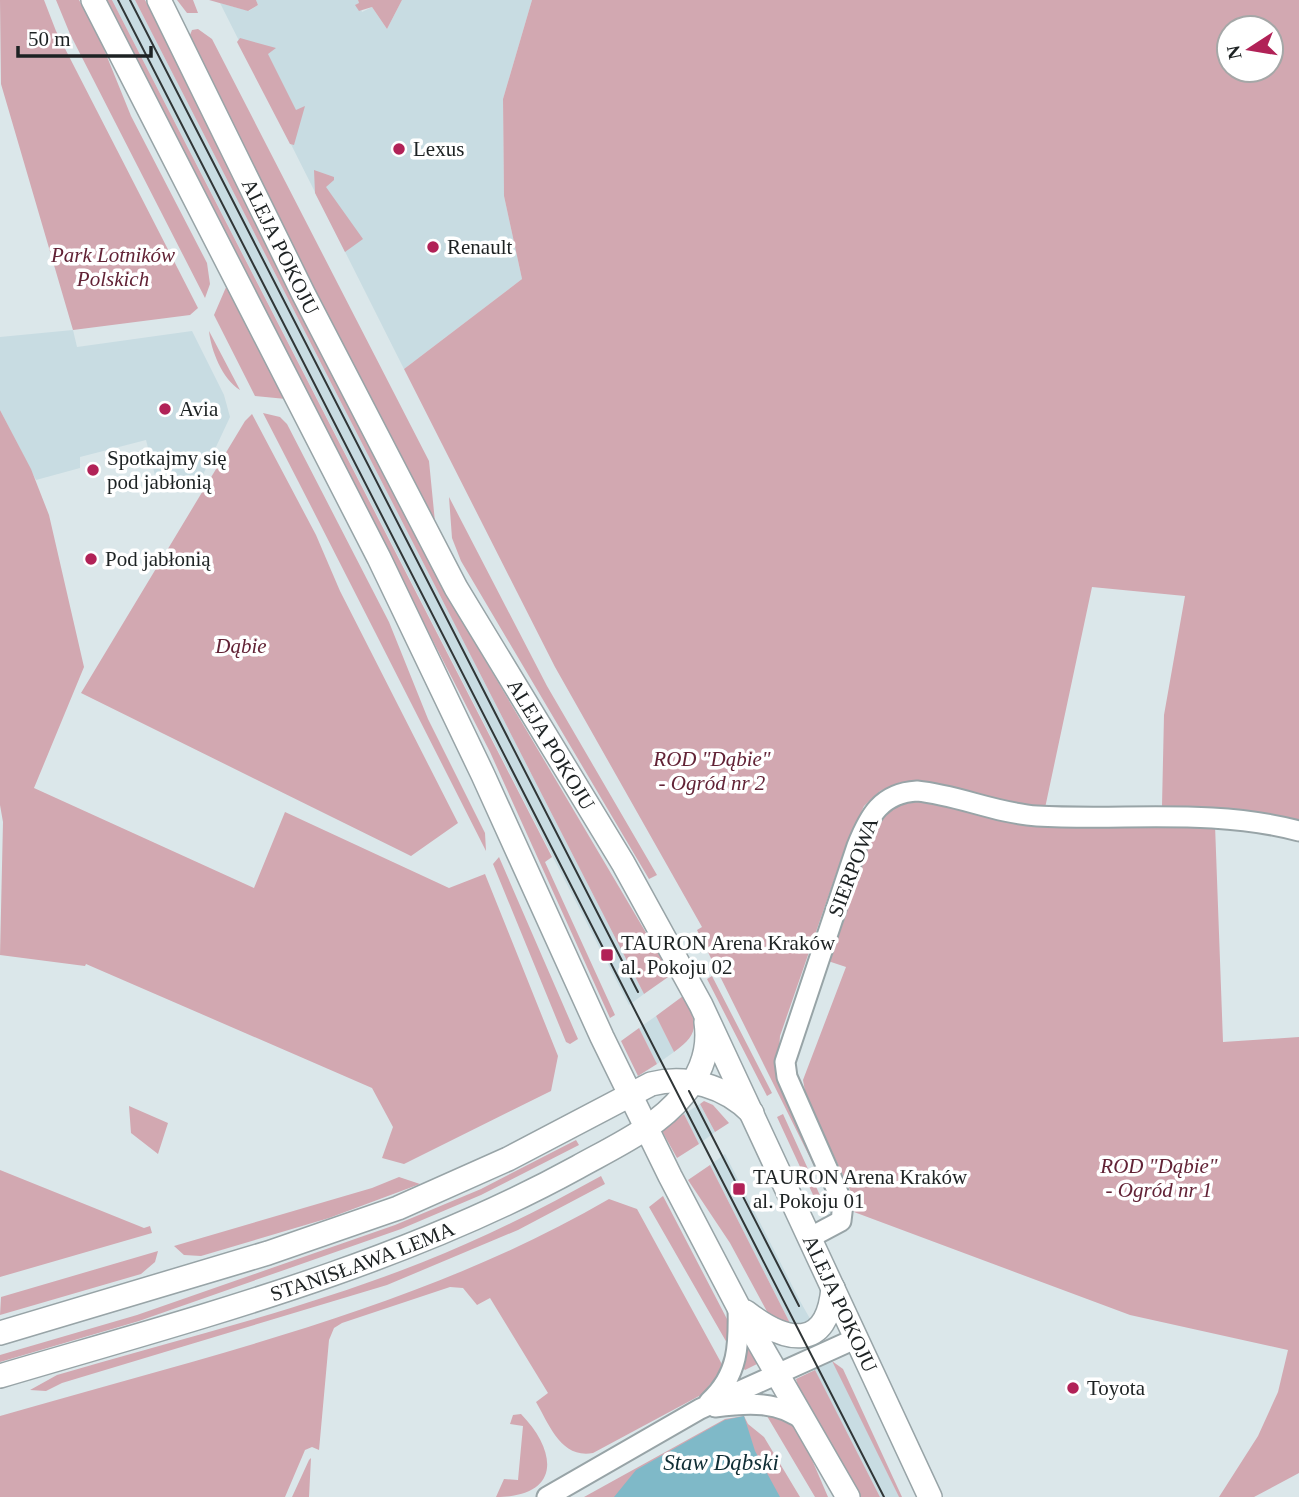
<svg xmlns="http://www.w3.org/2000/svg" width="1299" height="1497" font-family="'Times New Roman',serif">
<style>
.built{fill:#c8dce2}
.green{fill:#d2a8b1;fill-rule:evenodd}
.water{fill:#7fb9c8}
.lines{fill:none;stroke-linecap:round;stroke-linejoin:round}
.minor-casing{stroke:#98a4a7;stroke-width:23}
.major-casing{stroke:#98a4a7;stroke-width:26}
.minor{stroke:#fff;stroke-width:19}
.major{stroke:#fff;stroke-width:23}
.tram{stroke:#303637;stroke-width:2}
.poi-dot{fill:#b12257;stroke:#fff;stroke-width:2.5}
.labels{text-anchor:middle;stroke-width:7;stroke-linejoin:round;paint-order:stroke}
.poi-label{font-size:21px;fill:#1d2223;stroke:#fff;text-anchor:start}
.street-label{font-size:21px;fill:#1d2223;stroke:#fff}
.park-label{font-size:21px;font-style:italic;fill:#622336;stroke:#fff}
.water-label{font-size:23px;font-style:italic;fill:#102e35;stroke:#fff}
</style>
<rect width="100%" height="100%" fill="#dbe7ea"/>
<path class="built" d="M112,0H135L644,994L629,1005Z
M256,0H358L362,12L372,7L387,29L402,0H532L503,99L504,196L522,279L404,369L220,3L249,11L258,5Z
M73,330L77,347L192,331L224,395L230,417L201,479L159,491L146,440L80,457V468L36,480L0,410V337Z
M656,1016L674,1052L657,1064L639,1028Z
M700,1104L715,1132L699,1144L684,1114Z
M725,1154L800,1301L813,1324L794,1331L710,1165Z
M832,1361L851,1397L899,1497H880L814,1369Z"/>
<path class="green" d="M0,0H44L56,31L198,308L190,315L73,330L1,84Z
M56,0H79L97,32L131,116L207,263L210,284L205,298L70,34Z
M104,0H112L552,857L545,862L615,1015L610,1018L490,752Z
M135,0H145L475,643L671,975L644,994Z
M177,0H193L198,13H187Z
M209,0H256L258,5L248,11Z
M358,0H402L387,29L372,7L359,11L355,5L359,3Z
M532,0H1299V823L1231,809L1162,806L1164,715L1185,596L1092,587L1045,808L1010,805L924,782H901L880,791L864,806L845,848L780,1036L778,1064L835,1208L697,930L702,927L555,667L404,369L522,279L504,196L503,99ZM1229,28H1271V70H1229Z
M198,29L212,39L429,461L435,522L304,273L190,35L192,30Z
M240,38L276,48L268,54L296,110L305,106L294,145L290,144L237,42Z
M314,170L334,177V180L326,187L363,239L345,252L315,193Z
M227,285L286,399L255,396L214,315Z
M209,331L240,390C222,379 211,350 209,331Z
M0,410L31,469L49,515L84,667L34,788L254,888L285,812L449,888L485,874L558,1056L551,1091L404,1164L382,1158L393,1127L372,1088L86,964L85,966L0,955L3,822L0,805Z
M263,413L280,417L287,424L389,622L428,719L485,833L486,851C412,705 338,558 263,413Z
M252,414L316,535L340,591L458,823L411,856L81,693L245,421Z
M449,497L547,686L657,875L649,879L461,561L452,538Z
M912,799C954,802 994,820 1038,824C1095,830 1157,825 1215,825L1223,1042L1299,1037V1473L1254,1497H1219L1258,1436L1278,1392L1288,1350L1130,1315L854,1212L858,1207L806,1097L803,1080L846,967L828,961L873,828L895,803Z
M499,857L578,1039L570,1044L566,1042L493,864Z
M712,976L772,1093L767,1096L707,979Z
M683,996C698,1024 700,1033 674,1052L656,1016Z
M639,1028L657,1064L638,1076L621,1041Z
M704,1101L713,1105L729,1123L715,1132L700,1104Z
M129,1106L168,1123L158,1154L131,1133Z
M684,1114L699,1144L677,1158L662,1131Z
M783,1114L828,1213L820,1210L777,1117Z
M576,1140L579,1145L481,1195L401,1229L139,1321L0,1362V1355L137,1315L395,1225L481,1189Z
M710,1165L794,1331L771,1319L730,1243L688,1180Z
M0,1170L144,1228L150,1226L152,1233L0,1277Z
M601,1176L605,1184L518,1230L387,1285L62,1383L46,1391L30,1390L57,1375C179,1339 305,1309 423,1262C484,1238 543,1208 601,1176Z
M399,1177L420,1184L329,1218L201,1256L184,1255L174,1246L372,1188Z
M663,1196L727,1319L731,1350L649,1207Z
M609,1199L637,1209L724,1368L701,1395L593,1453C561,1459 549,1424 536,1402L548,1393L490,1298L477,1305L463,1288L450,1287L342,1323L334,1328L329,1340L319,1450L312,1447L305,1450L285,1497H0V1416C206,1356 422,1308 609,1199Z
M158,1251L155,1262L141,1274L0,1315L1,1297Z
M746,1342L759,1363L745,1370L742,1367Z
M832,1361L843,1369L902,1497H899Z
M815,1370L880,1497H859L799,1392L796,1379Z
M764,1411L789,1419L801,1434L828,1497H815Z
M521,1414C558,1452 561,1497 496,1497L504,1479L518,1480L523,1426L510,1424L513,1415Z
M744,1416L748,1424L764,1437L800,1497H584L725,1419Z
M311,1458L309,1497H292L309,1460Z"/>
<path class="water" d="M744,1416L755,1451L780,1497H614L636,1470L725,1420Z"/>
<g class="lines">
<defs>
<path id="minor" d="M811,1237L841,1221L843,1204L787,1077L785,1062L857,846C869,816 881,793 917,791C958,795 995,813 1037,816C1124,821 1213,808 1299,831
M709,1402C739,1375 739,1344 738,1306
M715,1407C746,1403 781,1400 806,1423
M547,1497L700,1409L857,1338"/>
<g id="major">
<path d="M93,0L379,558L483,775L602,1037L670,1176L738,1306L848,1497"/>
<path id="s1" d="M159,0L303,293L456,588L623,863L701,1005L930,1497"/>
<path d="M746,1312C786,1343 827,1352 833,1288"/>
<path d="M0,1333L268,1253L398,1208L508,1159L651,1084C687,1075 725,1086 752,1113"/>
<path id="s2" d="M0,1376C196,1318 398,1266 578,1167C614,1147 658,1127 683,1095C701,1074 710,1049 706,1022"/>
</g>
</defs>
<use href="#minor" class="minor-casing"/>
<use href="#major" class="major-casing"/>
<use href="#minor" class="minor"/>
<use href="#major" class="major"/>
<path class="tram" d="M118,0L884,1497
M130,0L638,992
M689,1091L799,1306"/>
</g>
<g class="poi-dot">
<circle cx="399" cy="149" r="7"/>
<circle cx="433" cy="247" r="7"/>
<circle cx="165" cy="409" r="7"/>
<circle cx="93" cy="470" r="7"/>
<circle cx="91" cy="559" r="7"/>
<rect x="600" y="948" width="14" height="14" rx="3.5"/>
<rect x="732" y="1182" width="14" height="14" rx="3.5"/>
<circle cx="1073" cy="1388" r="7"/>
</g>
<g class="labels">
<g class="poi-label">
<text x="413" y="156">Lexus</text>
<text x="447" y="254">Renault</text>
<text x="179" y="416">Avia</text>
<text x="107" y="465">Spotkajmy się<tspan x="107" dy="24">pod jabłonią</tspan></text>
<text x="105" y="566">Pod jabłonią</text>
<text x="621" y="950">TAURON Arena Kraków<tspan x="621" dy="24">al. Pokoju 02</tspan></text>
<text x="753" y="1184">TAURON Arena Kraków<tspan x="753" dy="24">al. Pokoju 01</tspan></text>
<text x="1087" y="1395">Toyota</text>
</g>
<g class="street-label">
<text dy="7" stroke="none"><textPath href="#s1" startOffset="275">ALEJA POKOJU</textPath></text>
<text dy="7" stroke="none"><textPath href="#s1" startOffset="842">ALEJA POKOJU</textPath></text>
<text transform="translate(853 867) rotate(-69)" y="7">SIERPOWA</text>
<text dy="7" stroke="none"><textPath href="#s2" startOffset="380">STANISŁAWA LEMA</textPath></text>
<text dy="7" stroke="none"><textPath href="#s1" startOffset="1472">ALEJA POKOJU</textPath></text>
</g>
<g class="park-label">
<text x="113" y="262">Park Lotników<tspan x="113" dy="24">Polskich</tspan></text>
<text x="241" y="653">Dąbie</text>
<text x="712" y="766">ROD "Dąbie"<tspan x="712" dy="24">- Ogród nr 2</tspan></text>
<text x="1159" y="1173">ROD "Dąbie"<tspan x="1159" dy="24">- Ogród nr 1</tspan></text>
</g>
<g class="water-label">
<text x="721" y="1470">Staw Dąbski</text>
</g>
</g>
<g transform="translate(1250 49) rotate(258)"><circle r="33" fill="#ffffff" stroke="#a5a7a7" stroke-width="2"/>
<path d="M0-5L12 26L0 18L-12 26Z" fill="#b12257"/>
<text y="-10" font-size="19" font-weight="bold" text-anchor="middle" fill="#1d2223">N</text>
</g>
<path d="M18 46v10h133v-10" fill="none" stroke="#1d2223" stroke-width="3.5"/>
<text x="28" y="46" font-size="21" fill="#1d2223" stroke="#ffffff" stroke-width="5" paint-order="stroke">50 m</text>
</svg>
